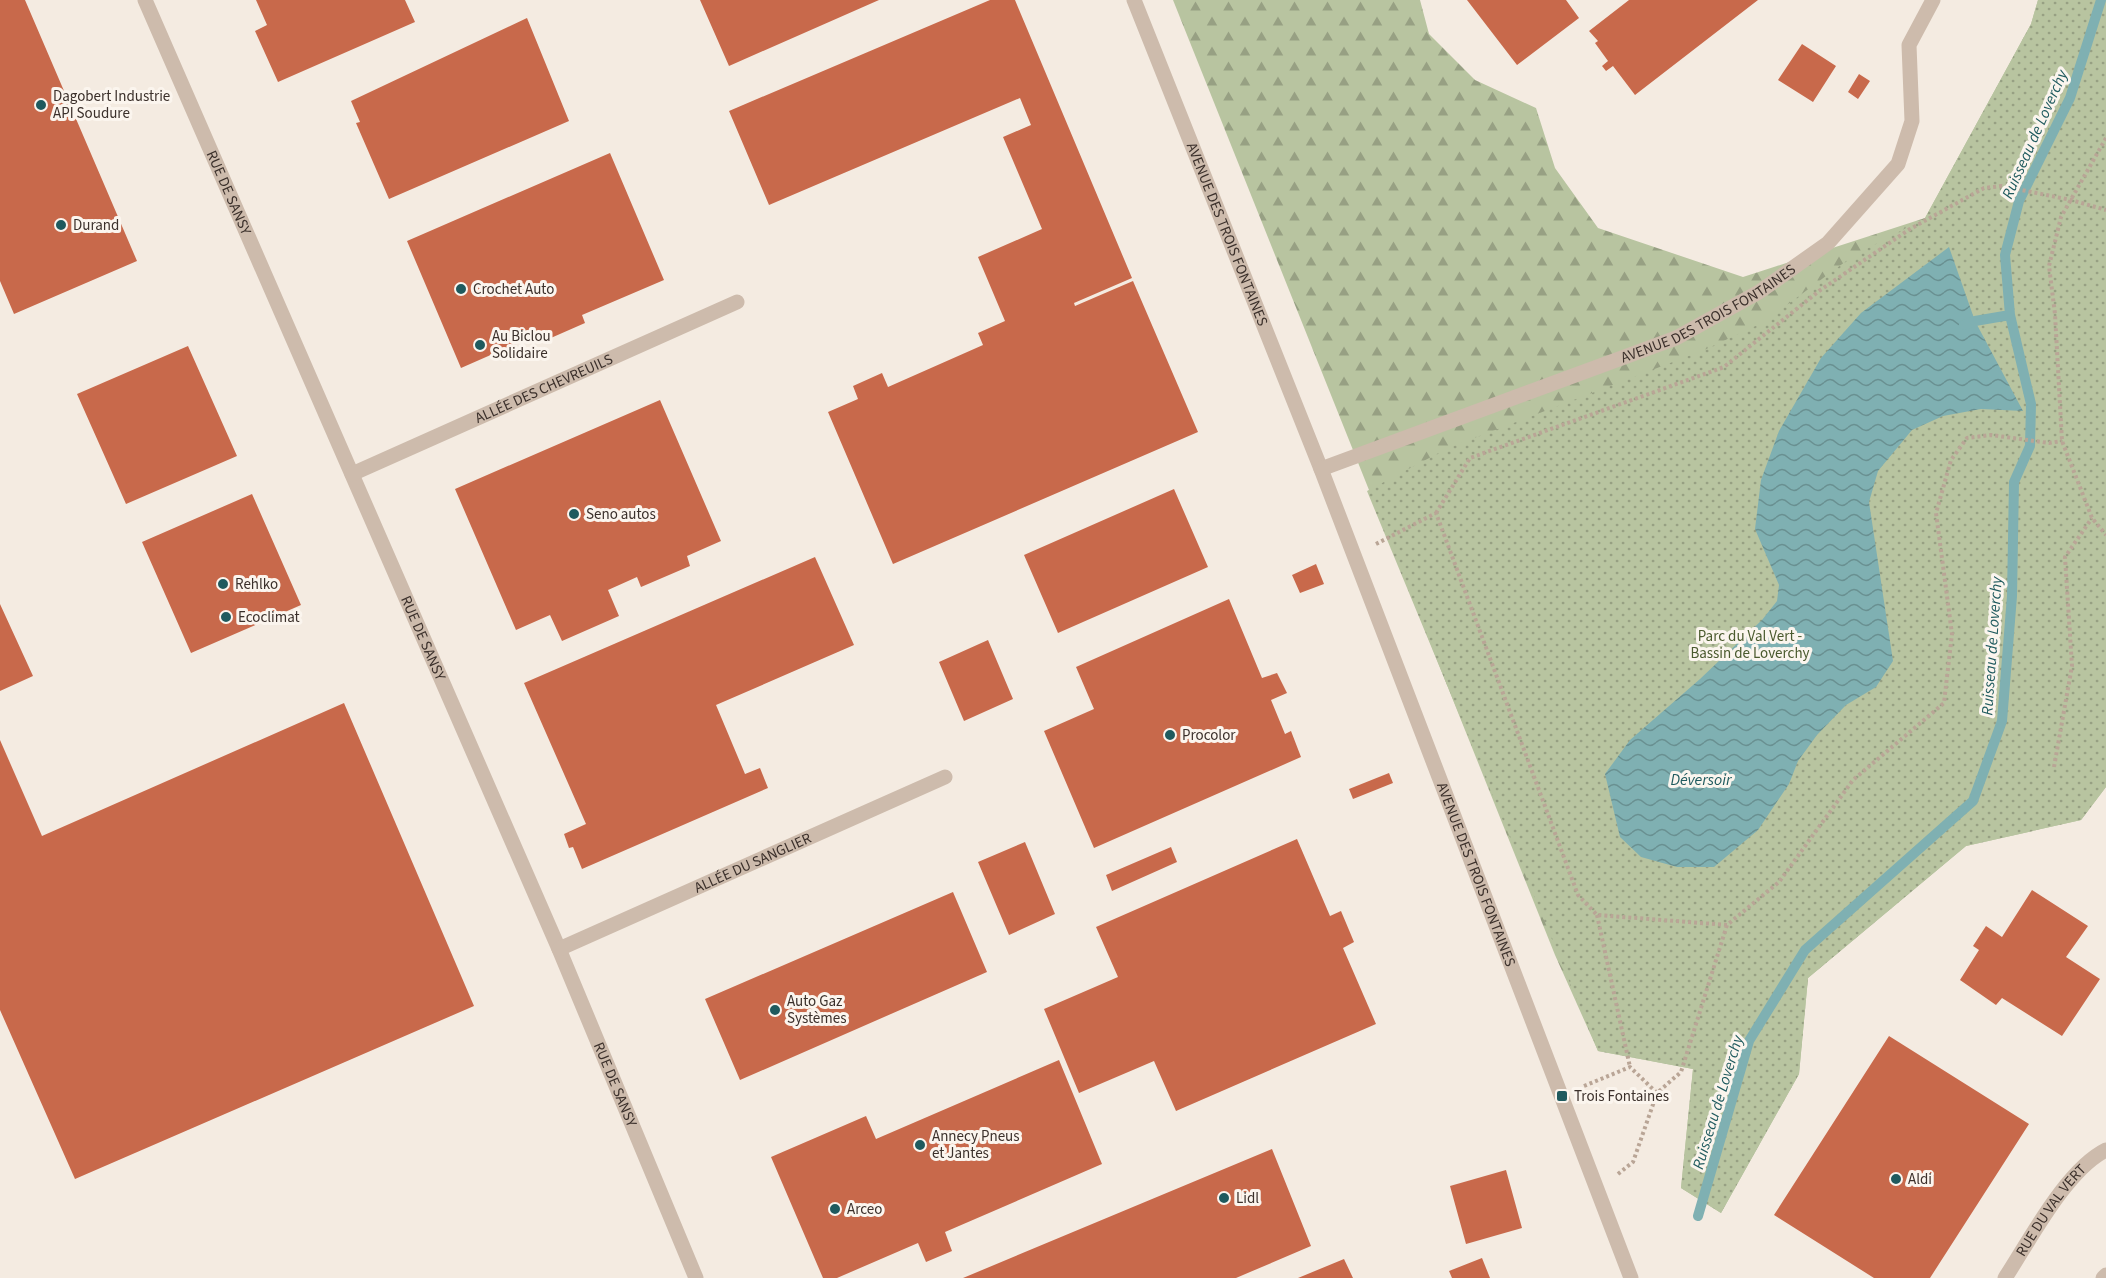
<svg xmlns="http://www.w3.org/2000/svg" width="2106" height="1278" font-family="'Source Sans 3',sans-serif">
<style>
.forest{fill:url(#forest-firs)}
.park{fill:url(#park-dots)}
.water{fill:url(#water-waves)}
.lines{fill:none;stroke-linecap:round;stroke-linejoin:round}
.stream{stroke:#7fb0b2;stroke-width:10}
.building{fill:#c8694b}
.path{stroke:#b9a596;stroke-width:4;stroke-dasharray:3 3;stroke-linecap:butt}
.minor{stroke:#cdbbac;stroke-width:15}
.poi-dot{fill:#1f5a5e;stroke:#fbf5ee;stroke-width:2}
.labels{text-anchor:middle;stroke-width:6;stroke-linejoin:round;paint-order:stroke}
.poi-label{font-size:15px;fill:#3b302b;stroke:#fbf5ee;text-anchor:start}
.street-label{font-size:15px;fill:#3b302b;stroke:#fbf5ee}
.park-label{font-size:15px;fill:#4a5a2e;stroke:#fbf5ee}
.water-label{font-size:16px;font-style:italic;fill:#1f5a5e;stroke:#fbf5ee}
</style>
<defs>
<pattern id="forest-firs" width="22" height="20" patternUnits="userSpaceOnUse" patternTransform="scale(1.5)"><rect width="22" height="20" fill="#b8c4a0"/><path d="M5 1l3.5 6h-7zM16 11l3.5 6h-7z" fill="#97a083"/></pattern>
<pattern id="park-dots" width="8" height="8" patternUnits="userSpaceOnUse" patternTransform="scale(1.5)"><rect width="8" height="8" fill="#b8c4a0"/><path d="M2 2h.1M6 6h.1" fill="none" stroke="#97a083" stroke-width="1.8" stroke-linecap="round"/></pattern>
<pattern id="water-waves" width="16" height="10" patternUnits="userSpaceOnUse" patternTransform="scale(1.5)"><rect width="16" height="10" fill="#7fb0b2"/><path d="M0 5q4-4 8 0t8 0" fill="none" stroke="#699091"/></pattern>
</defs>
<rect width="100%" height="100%" fill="#f4ebe1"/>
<path class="forest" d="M1173,0H1420L1429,34L1475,80L1536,108L1555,168L1598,228L1743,277L1925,218L2031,24L2038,0H2106V787L2081,820L1966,846L1808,978L1799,1074L1721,1213L1681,1188L1693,1069L1598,1051L1555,955Z"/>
<path class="park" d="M2038,0H2106V787L2081,820L1966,846L1808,978L1799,1074L1721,1213L1681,1188L1693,1069L1598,1051L1367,491L1448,448L1704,350L1764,322L1853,256L1925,218L2031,24Z"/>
<path class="water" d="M1949,247L1975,321L2023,411L1981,409L1943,416L1912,430L1878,471L1869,502L1893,661L1876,687L1846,705L1817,735L1798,761L1789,784L1758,830L1714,867H1677L1641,857L1620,837L1605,774L1630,740L1700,679L1762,620L1777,601L1779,585L1755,529L1761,480L1779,431L1821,358L1861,313Z"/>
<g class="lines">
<path class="stream" d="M1964,325L1975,321L2010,315
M1698,1216L1749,1041L1805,950L1973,801L2002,721L2012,596L2014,482L2030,446L2031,404L2010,315L2005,255L2019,201L2070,98L2101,0"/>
</g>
<path class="building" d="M0,0H25L137,261L14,314L0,281Z
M256,0H405L415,22L278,82L255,31L267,25Z
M700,0H879L729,66Z
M990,0H1015L1132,278L1074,303L1075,306L1133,281L1198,432L893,564L828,412L858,399L853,386L882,373L888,387L983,345L978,333L1005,321L978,257L1042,229L1003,137L1031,125L1020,98L769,205L729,111Z
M1467,0H1566L1579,18L1517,65Z
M1629,0H1758L1635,95L1613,66L1606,71L1602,66L1608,61L1595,43L1598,41L1589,31Z
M527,18L569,121L389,199L356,123L360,122L351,101Z
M1802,44L1836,66L1813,102L1778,80Z
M1859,74L1870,81L1858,99L1848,92Z
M610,153L664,280L582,315L585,323L544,341L541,333L461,368L407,241Z
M188,346L237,456L126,504L77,394Z
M660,400L721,541L687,556L690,566L641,587L637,577L608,590L619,616L562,641L550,615L516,630L455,489Z
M1174,489L1208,567L1058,633L1024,555Z
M252,494L301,605L191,653L142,542Z
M815,557L854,645L716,705L745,774L760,768L768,788L582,869L573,847L569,848L564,834L586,824L524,683Z
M1316,564L1324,584L1300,593L1292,575Z
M1229,599L1262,678L1277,673L1287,693L1271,700L1285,734L1291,731L1301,757L1094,848L1044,731L1094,709L1076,667Z
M0,604L33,676L0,691Z
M988,640L1013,699L964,721L939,662Z
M344,703L474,1006L75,1179L0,1010V740L42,836Z
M1389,773L1393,783L1353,799L1349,789Z
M1297,839L1330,916L1341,911L1354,942L1343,948L1376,1024L1176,1111L1154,1061L1079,1093L1044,1009L1118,977L1096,927Z
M1025,842L1055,914L1009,935L978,862Z
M1171,847L1177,862L1112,891L1106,875Z
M2032,890L2088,926L2066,957L2100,979L2062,1036L2002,998L1996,1005L1960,980L1979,950L1973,946L1986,926L2002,937Z
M953,892L987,972L740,1080L705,999Z
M1889,1036L2029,1124L1930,1278H1874L1774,1215Z
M1059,1060L1102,1164L945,1232L952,1251L926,1262L918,1243L837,1278H823L771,1157L866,1116L876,1139Z
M1272,1149L1311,1246L1236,1278H963Z
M1506,1170L1522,1228L1466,1244L1450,1186Z
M1482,1258L1490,1278H1452L1449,1271Z
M1344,1259L1353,1278H1298Z"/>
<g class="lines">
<path class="path" d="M2106,138L2061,217L2049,266L2055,314L2062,441L2092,518L2106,535
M1436,513L1470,458L1724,367L1819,291L1910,229L1984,188L2002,186L2071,200L2106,210
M1376,544L1436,513L1578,895L1597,915L1727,925L1779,882L1853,780L1944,703L1952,634L1936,513L1951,460L1967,438L1991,435L2049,443L2062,441
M2054,767L2072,666L2065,557L2092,518
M1597,915L1630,1067
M1584,1086L1630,1067L1657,1093L1681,1072L1727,925
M1618,1174L1633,1162L1657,1093"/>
<g class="minor">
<path id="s1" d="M145,0L559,949L696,1278"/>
<path id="s2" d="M1134,0L1321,469L1631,1278"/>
<path id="s3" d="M1321,469L1676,338L1759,292L1828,243L1898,164L1912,121L1909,45L1933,0"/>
<path id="s4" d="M352,474L737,302"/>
<path id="s5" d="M559,949L945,777"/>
<path id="s6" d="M2005,1278C2030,1240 2066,1170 2106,1150"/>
<path d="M2103,1278L2106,1275"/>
</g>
</g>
<g class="poi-dot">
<circle cx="41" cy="105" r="6"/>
<circle cx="61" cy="225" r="6"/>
<circle cx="461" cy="289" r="6"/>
<circle cx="480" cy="345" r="6"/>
<circle cx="574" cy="514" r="6"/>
<circle cx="223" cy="584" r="6"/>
<circle cx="226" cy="617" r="6"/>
<circle cx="1170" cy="735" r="6"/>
<circle cx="775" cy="1010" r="6"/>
<rect x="1556" y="1090" width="12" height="12" rx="3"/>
<circle cx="920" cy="1145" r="6"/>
<circle cx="1896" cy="1179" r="6"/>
<circle cx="1224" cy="1198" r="6"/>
<circle cx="835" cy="1209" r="6"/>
</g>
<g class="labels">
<g class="poi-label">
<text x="53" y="101">Dagobert Industrie<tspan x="53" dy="17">API Soudure</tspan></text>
<text x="73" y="230">Durand</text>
<text x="473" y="294">Crochet Auto</text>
<text x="492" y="341">Au Biclou<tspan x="492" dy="17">Solidaire</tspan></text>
<text x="586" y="519">Seno autos</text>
<text x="235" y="589">Rehlko</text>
<text x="238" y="622">Ecoclimat</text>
<text x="1182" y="740">Procolor</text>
<text x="787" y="1006">Auto Gaz<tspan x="787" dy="17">Systèmes</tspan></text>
<text x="1574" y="1101">Trois Fontaines</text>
<text x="932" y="1141">Annecy Pneus<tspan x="932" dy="17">et Jantes</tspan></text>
<text x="1908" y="1184">Aldi</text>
<text x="1236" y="1203">Lidl</text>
<text x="847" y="1214">Arceo</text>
</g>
<g class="street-label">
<text dy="5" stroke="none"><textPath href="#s1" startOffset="210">RUE DE SANSY</textPath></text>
<text dy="5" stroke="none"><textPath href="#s2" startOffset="252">AVENUE DES TROIS FONTAINES</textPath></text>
<text dy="5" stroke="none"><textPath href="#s3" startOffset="418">AVENUE DES TROIS FONTAINES</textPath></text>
<text dy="5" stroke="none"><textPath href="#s4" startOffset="210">ALLÉE DES CHEVREUILS</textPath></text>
<text dy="5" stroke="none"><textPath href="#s1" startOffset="696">RUE DE SANSY</textPath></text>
<text dy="5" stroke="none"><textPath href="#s5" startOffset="212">ALLÉE DU SANGLIER</textPath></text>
<text dy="5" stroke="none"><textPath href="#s2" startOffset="939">AVENUE DES TROIS FONTAINES</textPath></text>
<text dy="5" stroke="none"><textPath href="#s1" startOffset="1182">RUE DE SANSY</textPath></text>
<text dy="5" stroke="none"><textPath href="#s6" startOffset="82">RUE DU VAL VERT</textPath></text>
</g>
<g class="park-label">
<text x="1750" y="641">Parc du Val Vert -<tspan x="1750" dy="17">Bassin de Loverchy</tspan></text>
</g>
<g class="water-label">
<text transform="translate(2034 134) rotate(-66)" y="6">Ruisseau de Loverchy</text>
<text transform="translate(1991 646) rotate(-86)" y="6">Ruisseau de Loverchy</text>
<text x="1701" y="785">Déversoir</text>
<text transform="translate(1717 1102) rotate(-73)" y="6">Ruisseau de Loverchy</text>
</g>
</g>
</svg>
